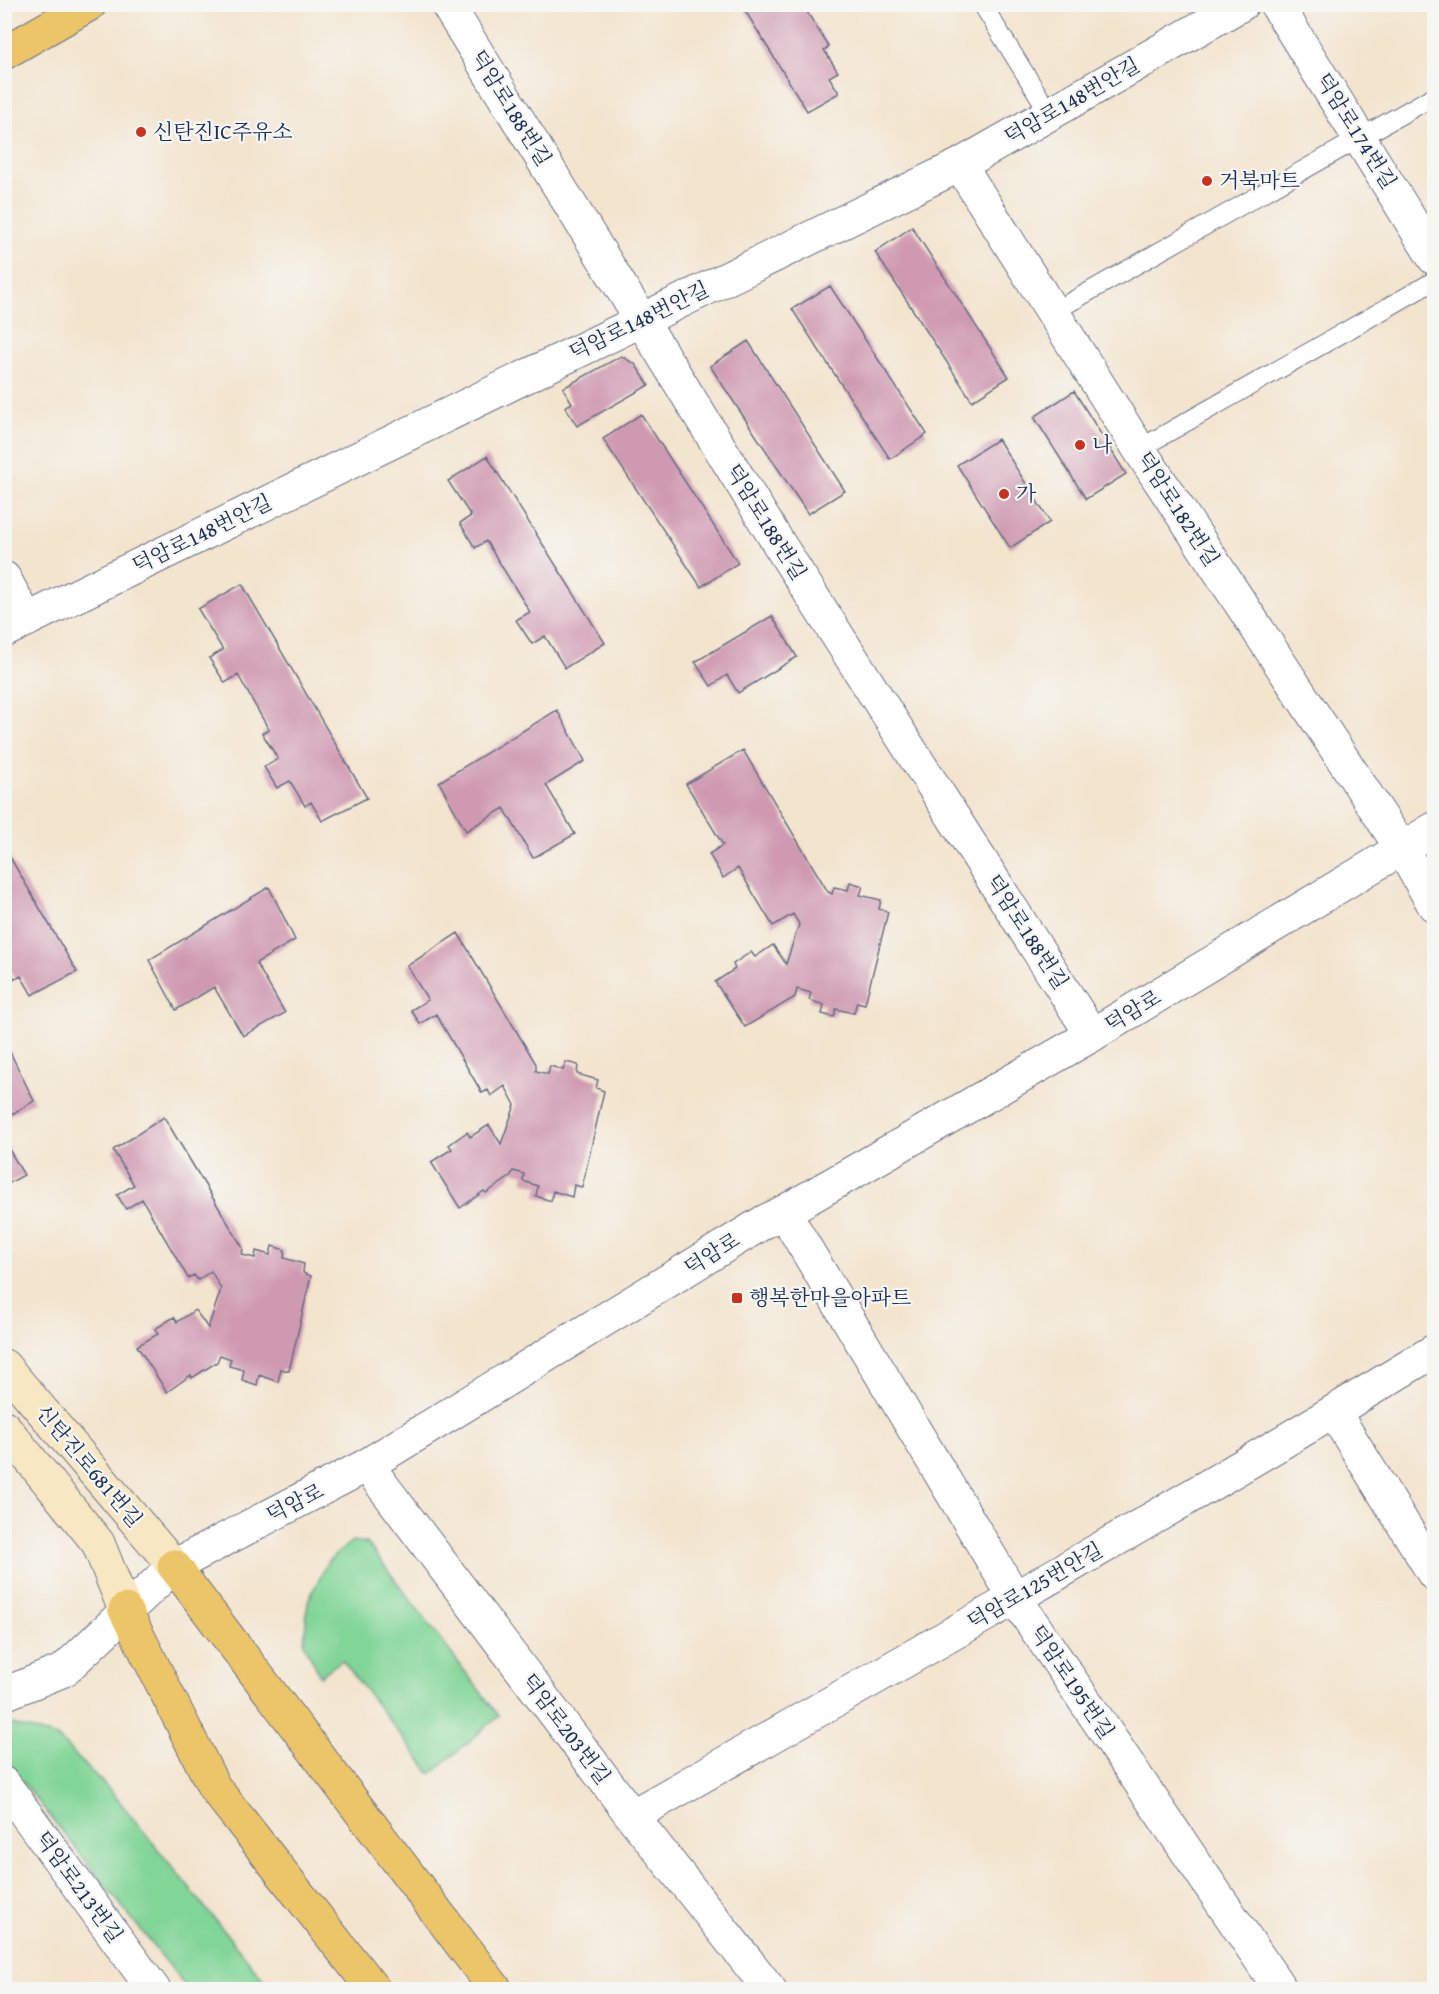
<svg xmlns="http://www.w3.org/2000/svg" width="1439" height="1994" font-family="'Gentium Book Plus','Noto Serif KR',serif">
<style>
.green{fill:#81d597;stroke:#4e827a;stroke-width:1.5}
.building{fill:#cf9ab1}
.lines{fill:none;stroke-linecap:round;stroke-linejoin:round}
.service-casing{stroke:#676e85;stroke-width:20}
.minor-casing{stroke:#676e85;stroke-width:35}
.tertiary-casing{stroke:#676e85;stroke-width:35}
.secondary-casing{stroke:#676e85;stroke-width:35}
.primary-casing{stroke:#676e85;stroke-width:35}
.motorway-casing{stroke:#676e85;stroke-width:35}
.service{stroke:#fff;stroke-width:18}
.minor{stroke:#fff;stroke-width:33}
.tertiary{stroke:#fff;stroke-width:33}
.secondary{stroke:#f7e8c3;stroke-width:33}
.primary{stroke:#ecc569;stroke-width:33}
.motorway{stroke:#ecc569;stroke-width:33}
.poi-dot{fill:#c8321e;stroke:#f6f6f2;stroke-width:2}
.labels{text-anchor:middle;stroke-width:4.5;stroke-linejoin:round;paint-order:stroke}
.street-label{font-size:21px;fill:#1b2f5e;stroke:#f6f6f2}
.poi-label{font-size:21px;fill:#1b2f5e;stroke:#f6f6f2;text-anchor:start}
</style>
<rect width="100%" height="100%" fill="#f6f6f2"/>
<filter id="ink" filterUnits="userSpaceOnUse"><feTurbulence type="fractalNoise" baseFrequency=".0167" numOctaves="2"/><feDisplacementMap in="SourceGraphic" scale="12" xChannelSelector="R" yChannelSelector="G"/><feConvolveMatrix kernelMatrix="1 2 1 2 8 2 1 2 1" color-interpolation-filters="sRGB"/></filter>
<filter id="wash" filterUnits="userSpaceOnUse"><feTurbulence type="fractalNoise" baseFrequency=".008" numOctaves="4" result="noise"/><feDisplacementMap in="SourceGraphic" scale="24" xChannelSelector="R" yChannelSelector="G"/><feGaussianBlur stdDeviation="1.35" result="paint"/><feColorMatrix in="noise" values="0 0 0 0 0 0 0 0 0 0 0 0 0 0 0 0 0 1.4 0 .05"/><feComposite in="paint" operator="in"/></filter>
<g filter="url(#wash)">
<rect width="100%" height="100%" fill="#f3e4ce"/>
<path class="green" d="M352,1541L367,1543L499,1716L431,1774L342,1660L320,1676L304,1643L308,1601L328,1561Z
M8,1723L57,1737L111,1791L271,1989H188L5,1760V1726Z"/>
<g id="blocks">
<path class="building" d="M741,4H802L829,47L824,50L838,72L829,77L839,93L807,111Z
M912,227L1009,377L972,401L875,252Z
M830,286L927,434L890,459L792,309Z
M748,341L845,491L808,514L710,366Z
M621,356L635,364L649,385L577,426L565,407L572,403L563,388Z
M1074,391L1126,474L1086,499L1034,417Z
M641,414L738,563L701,587L603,439Z
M998,439L1050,522L1010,548L957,465Z
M487,456L605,643L565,668L545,636L532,644L516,620L530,612L486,541L475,548L460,523L471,516L448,481Z
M242,584L367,798L322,821L311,802L305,806L290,781L277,788L264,767L278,759L262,733L269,730L238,675L225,683L209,658L223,650L198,609Z
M772,616L797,657L738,693L727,675L711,686L695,662Z
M557,710L585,761L546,785L575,834L533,858L504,808L466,831L439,782Z
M743,750L828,892L832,894L834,887L848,890L850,882L863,886L860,895L881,900L879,909L888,912L865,1004L857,1002L854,1013L836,1009L834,1017L822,1014L824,1005L809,1000L811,993L797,989L795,997L745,1027L715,982L735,969L733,964L751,952L755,957L773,945L786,964L799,924L793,914L773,926L738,868L723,878L709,854L723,845L686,784Z
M4,847L77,972L32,995L21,976L15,979L4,962Z
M269,887L295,940L256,963L285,1013L243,1036L214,987L176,1010L149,960Z
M458,933L536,1064V1071L548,1074L550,1066L563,1070L566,1062L578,1065L577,1074L598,1080L596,1088L604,1091L582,1187L574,1185L572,1197L553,1191L551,1201L536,1196L538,1186L523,1181L524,1174L513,1171L510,1177L486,1193L484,1191L460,1208L431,1162L452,1149L449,1145L467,1132L470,1137L489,1125L501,1144L515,1105L505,1086L491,1096L488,1090L482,1093L436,1014L420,1024L411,1010L428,1000L407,966Z
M8,1048L34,1101L4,1119V1050Z
M164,1117L243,1248L242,1255L255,1258L256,1251L270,1255L272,1246L285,1250L284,1258L304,1264L303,1273L311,1276L289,1371L281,1369L278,1382L259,1375L257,1385L242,1380L244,1370L229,1366L231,1359L220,1355L217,1362L192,1378L191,1375L167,1392L137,1346L158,1334L155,1329L174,1317L177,1322L195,1310L208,1328L221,1289L211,1271L198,1280L194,1275L188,1278L142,1199L126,1209L117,1195L134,1185L113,1150Z
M4,1141L24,1175L4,1186Z"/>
</g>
</g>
<g filter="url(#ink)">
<use href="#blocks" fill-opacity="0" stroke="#676e85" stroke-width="1.5"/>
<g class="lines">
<defs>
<path id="service" d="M982,4L1050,114
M1053,312L1434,96
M1139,449L1434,281"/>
<path id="minor" d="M447,4L779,544L1092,1035
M1276,4L1434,258
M960,165L1139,449L1402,849L1434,905
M4,578L27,620
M4,631L960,165L1242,4
M784,1212L1015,1598L1281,1990
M1334,1412L1434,1574
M367,1465L632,1816L770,1990
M4,1784L154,1990
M632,1816C901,1663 1170,1512 1434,1351"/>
<path id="tertiary" d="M4,1694L64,1670L174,1566L367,1465L764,1222L784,1212L1092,1035L1434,829"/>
<path id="secondary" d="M4,1366L174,1566
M4,1427L98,1543L125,1610"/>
<path id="primary" d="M4,53L90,4"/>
<path id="motorway" d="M174,1566L496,1990
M125,1610L214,1787L374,1990"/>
</defs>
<use href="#service" class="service-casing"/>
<use href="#minor" class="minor-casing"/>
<use href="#tertiary" class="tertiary-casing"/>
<use href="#secondary" class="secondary-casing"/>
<use href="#primary" class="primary-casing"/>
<use href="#motorway" class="motorway-casing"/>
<use href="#service" class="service"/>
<use href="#minor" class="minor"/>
<use href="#tertiary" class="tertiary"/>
<use href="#secondary" class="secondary"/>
<use href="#primary" class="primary"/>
<use href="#motorway" class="motorway"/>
</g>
</g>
<g class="poi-dot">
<circle cx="141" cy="132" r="6"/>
<circle cx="1207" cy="181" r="6"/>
<circle cx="1080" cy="445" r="6"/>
<circle cx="1004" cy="494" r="6"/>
<rect x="731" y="1292" width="12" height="12" rx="3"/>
</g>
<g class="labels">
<g class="street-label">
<text transform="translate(1072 101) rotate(-30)" y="7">덕암로148번안길</text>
<text transform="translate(511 108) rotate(58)" y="7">덕암로188번길</text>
<text transform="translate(1356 131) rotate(58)" y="7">덕암로174번길</text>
<text transform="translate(639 321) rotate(-26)" y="7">덕암로148번안길</text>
<text transform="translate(1178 509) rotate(57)" y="7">덕암로182번길</text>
<text transform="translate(766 522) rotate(58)" y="7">덕암로188번길</text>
<text transform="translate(202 534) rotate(-26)" y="7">덕암로148번안길</text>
<text transform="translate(1027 932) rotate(57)" y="7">덕암로188번길</text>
<text transform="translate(1133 1011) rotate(-31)" y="7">덕암로</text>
<text transform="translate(712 1254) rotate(-32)" y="7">덕암로</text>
<text transform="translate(89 1466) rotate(50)" y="7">신탄진로681번길</text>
<text transform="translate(295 1503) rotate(-27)" y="7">덕암로</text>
<text transform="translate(1035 1586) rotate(-30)" y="7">덕암로125번안길</text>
<text transform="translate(1072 1682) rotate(56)" y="7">덕암로195번길</text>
<text transform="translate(566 1729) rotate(53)" y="7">덕암로203번길</text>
<text transform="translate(79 1887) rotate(54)" y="7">덕암로213번길</text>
</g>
<g class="poi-label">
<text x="153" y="139">신탄진IC주유소</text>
<text x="1219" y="188">거북마트</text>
<text x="1092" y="452">나</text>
<text x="1016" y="501">가</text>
<text x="749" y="1305">행복한마을아파트</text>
</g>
</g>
<rect width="1439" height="1994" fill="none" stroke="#f6f6f2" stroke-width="24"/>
</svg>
